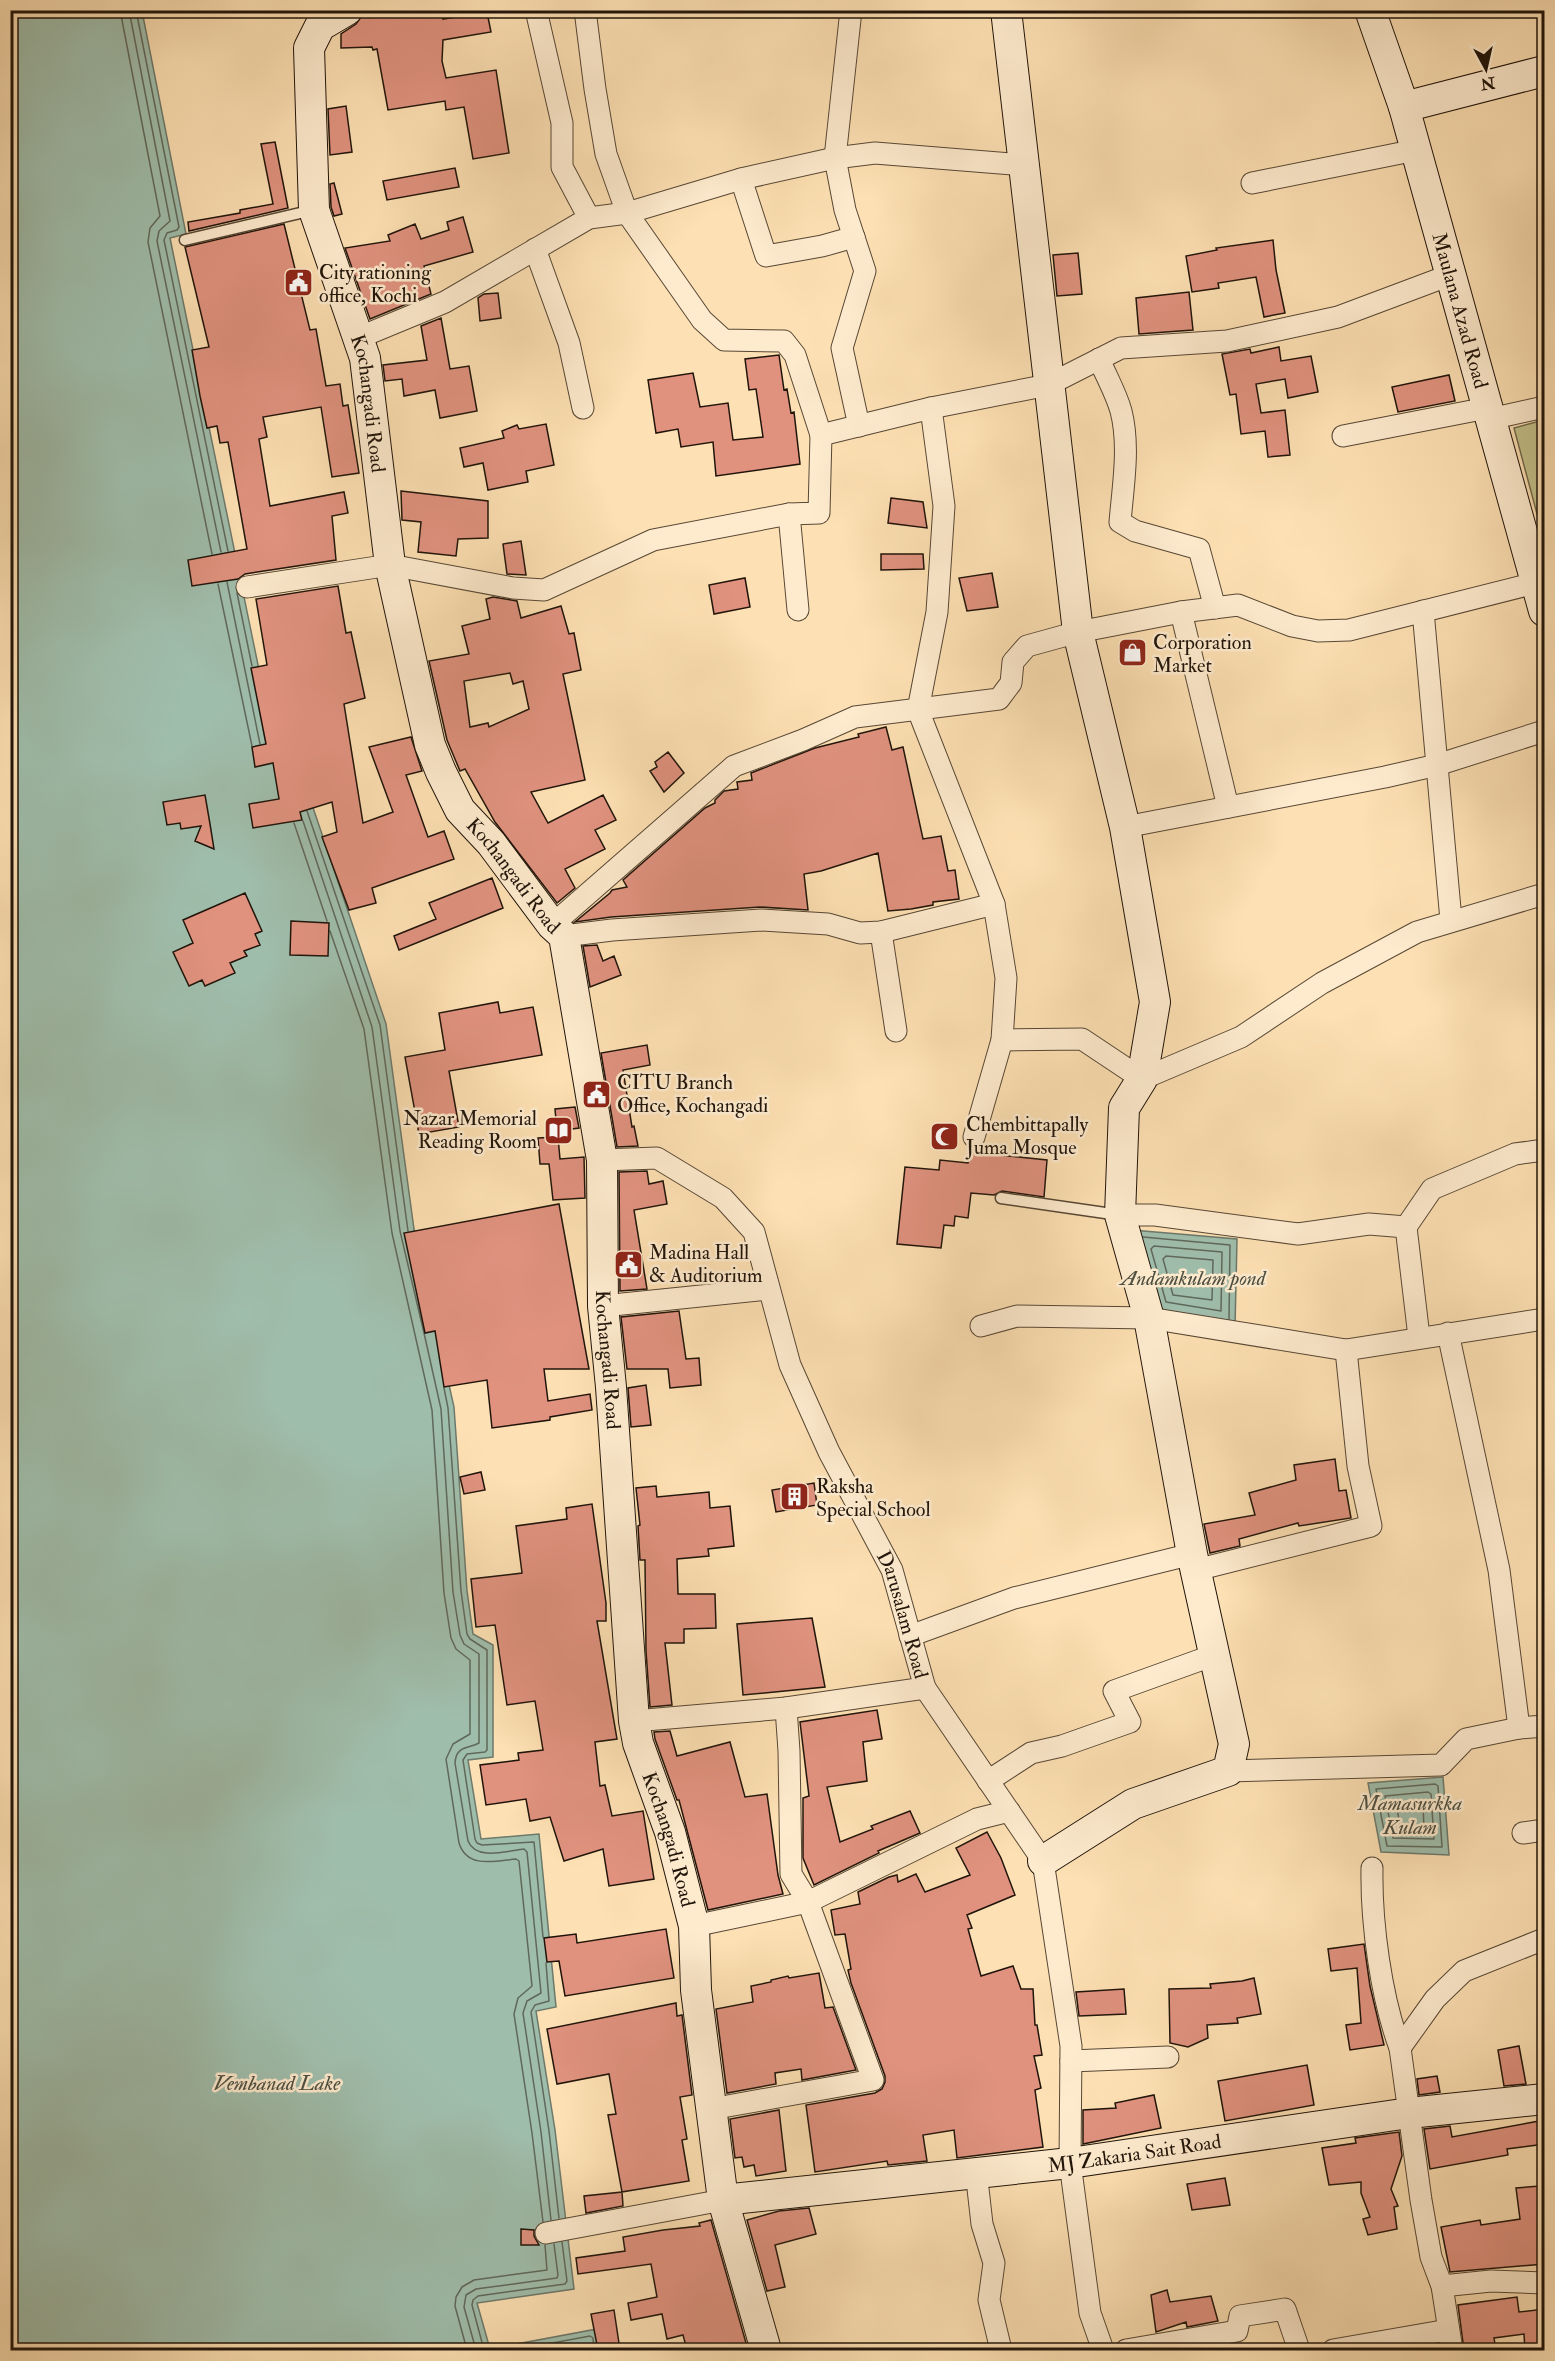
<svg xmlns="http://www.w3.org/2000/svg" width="1555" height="2361" font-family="'IM FELL Double Pica',serif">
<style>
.green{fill:#c3c18a;stroke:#726a4a;stroke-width:1.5}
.water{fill:#9fbdab;stroke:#6c796b;stroke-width:1.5}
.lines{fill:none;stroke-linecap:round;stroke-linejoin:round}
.shore{stroke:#60685a;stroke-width:1.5}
.building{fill:#e0927f;stroke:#20140a;stroke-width:1.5;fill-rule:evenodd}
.lane-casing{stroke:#574734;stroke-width:13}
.street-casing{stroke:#574734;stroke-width:23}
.secondary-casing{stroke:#20140a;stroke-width:32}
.lane{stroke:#feebce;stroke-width:10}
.street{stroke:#feebce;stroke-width:21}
.secondary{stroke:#feebce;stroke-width:30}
.labels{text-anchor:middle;stroke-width:5;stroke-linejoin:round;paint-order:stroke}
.poi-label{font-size:20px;fill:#20140a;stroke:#feebce;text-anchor:start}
.street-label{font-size:20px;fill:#20140a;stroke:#feebce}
.water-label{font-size:21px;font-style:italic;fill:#4c4f42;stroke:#feebce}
</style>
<rect width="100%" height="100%" fill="#fde0b3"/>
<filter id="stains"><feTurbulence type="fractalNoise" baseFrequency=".00333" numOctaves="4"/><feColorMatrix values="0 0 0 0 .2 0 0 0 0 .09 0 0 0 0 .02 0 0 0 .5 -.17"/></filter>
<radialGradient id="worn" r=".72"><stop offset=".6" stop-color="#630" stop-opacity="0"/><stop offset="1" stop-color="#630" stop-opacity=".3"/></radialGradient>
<path class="green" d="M1544,420V540L1514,428Z"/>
<path class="water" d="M11,11H142L186,234L170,238L277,757L302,775L386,1024L414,1229L454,1407L467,1591L473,1634L493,1645V1757L468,1760L481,1839L539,1834L556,2007L536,2011L555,2130L574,2289L477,2303L490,2349L597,2329L600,2350H11Z
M1132,1230L1237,1239L1235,1328L1154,1315Z
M1443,1777L1449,1855L1381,1852L1368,1783Z"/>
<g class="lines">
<path class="shore" d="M120,10L160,216L150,228L148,242L212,554
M129,10L170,221L159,231L157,241L221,552
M136,10L179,227L177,230L167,233L164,240L228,551
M227,582L260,744
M218,584L252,746
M237,593L252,666
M307,811L380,1025L408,1231
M303,821L372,1027L400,1231L424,1333
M294,823L327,921
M330,931L364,1029L392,1233L432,1410L444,1593L451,1638L456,1649L470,1660V1734L453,1744L446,1759L459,1843C467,1869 495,1861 516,1859L519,1861L532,1986L518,1998L514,2014L532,2133L543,2222
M1143,1237L1230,1245L1229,1319
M1154,1246L1222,1252L1221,1311L1166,1302L1151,1249Z
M1166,1256L1213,1260L1212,1300L1173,1295L1163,1259Z
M424,1333L441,1409L453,1592L460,1635L464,1644L479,1654V1743C469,1749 456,1745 455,1763L468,1841C476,1861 507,1851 524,1849L527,1852L541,1993L527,2001L523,2013L541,2132L551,2220
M444,1388L448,1408L461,1591L467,1634L470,1639L487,1650V1750L485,1752L467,1754L463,1760L475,1839L477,1843L482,1845L534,1842L543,1937
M1435,1784L1438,1786L1442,1847L1387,1846L1376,1789Z
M1428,1792L1431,1794L1434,1839L1393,1838L1385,1796Z
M1419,1801L1423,1804L1424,1830H1401L1396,1804Z
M546,1963L549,2001L535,2005L531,2012L549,2131L559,2218
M467,2350L455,2306L456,2297L462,2287L474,2280L547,2270L545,2245
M476,2350L464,2307L466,2295L476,2289L557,2278L558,2275L554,2244
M484,2350L472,2305L473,2300L478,2296L565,2284L567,2281L562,2242
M515,2350L590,2336L593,2338L594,2350"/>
</g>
<path class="building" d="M385,10L443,11V19L487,12L491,32L443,40L442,61L446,78L496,70L509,153L473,159L464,107L446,110L445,101L388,110L377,49L373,50L372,47L341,48V34L356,24L363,14H385Z
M346,106L352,152L330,155L328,109Z
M275,142L288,208L189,231L188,222L240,213V210L273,204L261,144Z
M455,168L459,187L387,200L383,181Z
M334,183L342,214L334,216L331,207L330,184Z
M463,217L473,252L424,266L431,294L370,319L345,248L390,241L388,235L415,224L421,239L449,230L447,222Z
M284,224L310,330L316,329L326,386L340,384L343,406L348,405L359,473L332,477L321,407L263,417L267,437L259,439L270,506L344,492L348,513L332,516L336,560L245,574L238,579L192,586L188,560L247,549L228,442L220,443L217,426L207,428L200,396L192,350L209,347L185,247Z
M1273,240L1276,270L1285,313L1264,317L1256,277L1218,283L1219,288L1192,292L1186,256L1217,250L1216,248Z
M1078,253L1082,294L1057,296L1053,255Z
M1189,292L1193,330L1139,334L1136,298Z
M498,293L501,318L480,321L478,298L484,294Z
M441,318L450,369L469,366L477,411L440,418L435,390L404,396L402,379L385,381L383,365L427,360L421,326Z
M1279,347L1281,361L1311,356L1318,392L1288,398L1285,379L1256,384L1261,413L1285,410L1290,455L1268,457L1265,431L1241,434L1236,394L1230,395L1222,354L1250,349L1251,353Z
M779,355L784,390L787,389L791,413L794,412L800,464L716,476L713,442L681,447L678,429L656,433L648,380L693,373L700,407L728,403L733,440L763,437L756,389L749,390L745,359Z
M1449,375L1455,401L1398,412L1392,387Z
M546,424L554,465L526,471L528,482L488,490L483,463L464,467L460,448L504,438L502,431L517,425L519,429Z
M401,491L488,501V538L458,539L456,556L418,552L421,522L402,520Z
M891,498L923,502L927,528L888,523Z
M521,541L526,575L507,574L503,544Z
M881,554H923L924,569L881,570Z
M992,573L998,607L967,611L959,578Z
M745,578L750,607L714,614L709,585Z
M338,586L346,633L351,632L365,698L344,704L363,823L393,812L369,747L411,737L422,771L406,775L428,837L444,831L454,859L372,888L376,903L349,910L322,837L337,832L332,802L300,812L302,820L253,828L249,804L279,799L273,763L255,767L252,747L266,744L251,668L267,665L256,599Z
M493,597L517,601L521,618L561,606L569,634L574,633L581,670L563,674L585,780L531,792L548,823L603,795L616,820L595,830L605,849L565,869L575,888L557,903L495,822L465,769L460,771L447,740L429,661L469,654L462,626L490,619L486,599ZM510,673L513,684L523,681L529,709L489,727L488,723L470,727L464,681Z
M886,727L892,750L903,747L923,839L941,836L948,871L955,870L959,899L933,902V905L911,909L888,911L878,853L821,871L804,874L808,910L760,907L611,917L575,922L610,893L612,890L627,887L623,880L705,808L715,803V800L724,791L738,789L737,782L752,780L751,773L815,748L859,737L858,734Z
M668,752L684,773L664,792L650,771L657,767L655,762Z
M205,795L210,824L214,849L195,841L201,826L181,829L180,823L167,825L163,802Z
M492,878L503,908L399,950L394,936L436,919L429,903Z
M245,893L262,931L255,934L260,945L244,951L247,956L230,963L235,973L205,986L202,980L189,986L173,952L193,943L183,920Z
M291,921L329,923L328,956L290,955Z
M597,945L603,961L614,956L621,975L590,987L583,946Z
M498,1002L500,1013L533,1007L542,1055L449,1071L459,1127L419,1134L405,1057L445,1050L439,1013Z
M647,1045L650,1065L623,1070L632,1127L634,1126L638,1146L617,1147L601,1053Z
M575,1107L579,1128L557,1131L555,1109Z
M558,1137L560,1159L584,1157L585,1198L553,1200L549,1164H540L538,1138Z
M969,1152L1047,1160L1044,1197L1002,1191L994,1195L971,1193L968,1218L955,1216L954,1226L944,1225L941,1248L897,1244L905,1167L939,1170L940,1160L968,1163Z
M647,1171L649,1184L663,1181L667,1204L634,1210L647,1289L620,1291L619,1172Z
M559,1204L589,1369H544L548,1401L590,1394L592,1410L550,1417V1420L492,1428L487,1380L444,1387L435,1331L425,1333L404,1233Z
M679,1311L686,1359L699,1358L701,1385L670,1388L668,1369H627L621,1317Z
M646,1385L651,1425L631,1427L628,1388Z
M1335,1459L1339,1491L1346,1490L1351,1518L1299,1526L1298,1523L1239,1539L1240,1546L1210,1553L1204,1524L1255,1515L1249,1493L1296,1480L1294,1465Z
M481,1472L485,1490L464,1494L460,1477Z
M814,1483L817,1505L776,1512L772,1490Z
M656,1486L657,1497L709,1492L710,1508L730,1506L734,1546L708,1549L709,1556L677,1559L678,1594H715L716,1628L684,1629V1643H665L672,1705L650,1707L646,1651L645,1560H640L638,1526L640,1525L636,1488Z
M592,1504L606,1603V1621H597L617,1739L595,1742L600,1786L605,1785L612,1816L643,1811L654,1879L609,1886L603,1849L564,1861L550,1817L530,1821L526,1799L486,1805L480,1765L519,1760L518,1753L543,1750L535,1701L507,1705L495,1625L476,1627L471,1579L522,1573L516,1526L567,1519L566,1508Z
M812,1618L825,1687L743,1695L737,1624Z
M877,1710L882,1739L863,1742L867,1781L827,1787L840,1842L873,1829L871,1826L910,1811L920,1833L878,1851L879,1853L814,1885L803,1858V1798L809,1796L800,1722Z
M670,1731L677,1756L730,1742L745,1797L767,1794L778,1875L783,1894L708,1910L679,1800H677L655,1739L654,1732Z
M987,1832L1001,1858L1015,1895L967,1915L972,1928L968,1929L981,1976L1013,1966L1021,1989H1033L1035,2025H1037L1042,2055L1034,2056L1041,2088L1035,2090L1043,2147L957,2158L954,2130L923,2135L927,2161L888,2165L887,2161L815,2172L806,2105L875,2093L882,2089L885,2082V2076L851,1983L848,1970L851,1969L845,1934L835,1935L831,1910L860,1904L858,1892L889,1877L897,1875L898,1882L916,1874L925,1892L970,1875L956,1848Z
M666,1929L674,1978L565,1996L559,1961L547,1962L544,1938L576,1934L577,1943Z
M1364,1944L1370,1986L1384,2045L1350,2050L1346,2025L1361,2023L1357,1968L1331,1971L1328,1949Z
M819,1973L825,2008L833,2007L856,2070L802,2080L801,2069L775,2073L776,2084L727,2093L716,2009L753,2002L751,1986L771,1982V1980L788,1976L789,1978Z
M1254,1978L1261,2014L1237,2018L1238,2023L1207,2025L1208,2038L1188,2047L1170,2043L1169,1989L1211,1988L1210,1984L1242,1981Z
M1124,1989L1126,2014L1079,2016L1076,1992Z
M676,2003L677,2016L682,2015L692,2095L680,2097L687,2139L682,2140L689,2181L622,2192L623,2206L586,2213L584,2196L622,2192L608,2115L616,2114L609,2074L557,2084L547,2029Z
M1519,2046L1526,2084L1504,2086L1498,2050Z
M1307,2065L1314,2105L1225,2121L1218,2081Z
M1437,2076L1440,2092L1419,2095L1417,2079Z
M1154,2095L1161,2128L1083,2144V2110L1116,2108L1115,2103Z
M779,2110L786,2171L756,2176L754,2165L744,2167L742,2157L735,2158L730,2119Z
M1545,2120V2144L1507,2149L1508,2155L1430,2169L1424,2129L1450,2126L1452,2137Z
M1399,2132L1402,2156L1391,2189L1398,2206L1394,2207L1397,2229L1368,2235L1363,2219L1370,2217L1361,2193V2182L1329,2185L1322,2148L1356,2143L1355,2138Z
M1225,2178L1230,2205L1192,2210L1187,2184Z
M1540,2186L1545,2264L1450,2272L1441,2227L1480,2220L1481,2225L1520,2219L1516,2188Z
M809,2208L816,2234L775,2245L785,2287L767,2291L747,2220L779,2211Z
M711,2220L748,2350H687L683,2335L667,2339L662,2314L631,2320L628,2303L657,2297L651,2264L578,2274L576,2258L625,2251L623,2237L663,2230L700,2226L699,2223Z
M521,2229L534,2230V2236L539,2245H521Z
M1167,2290L1170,2302L1211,2296L1218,2321L1187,2327L1186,2322L1156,2332L1151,2295Z
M1517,2297L1519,2312L1545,2309V2350H1525L1524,2334L1494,2338L1496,2350H1464L1458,2305Z
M614,2310L620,2350H598L591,2314Z"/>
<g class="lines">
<defs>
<path id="lane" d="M185,240L313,210
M1001,1198L1119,1215"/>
<g id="street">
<path d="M536,10L562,123V167L589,218"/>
<path d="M585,10L595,89L606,154L627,213L702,320L724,340L784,341L795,355L821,435L931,408L1048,385L1121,348L1227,341L1338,317L1450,275"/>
<path d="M851,10L835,158L845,210L865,271L842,348L859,426"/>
<path d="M741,179L766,256L822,246L854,237"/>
<path d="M1252,183L1416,150"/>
<path d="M535,249L569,343L583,408"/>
<path d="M358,338L445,302L589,218L627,213L741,179L835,158L875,153L1025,165"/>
<path d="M1099,359C1106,376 1116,393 1121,411C1130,446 1123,486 1120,522L1135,531L1199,549L1215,608"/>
<path d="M931,408L944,506L937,612L918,710L994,904L1006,978L1002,1040L974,1137"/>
<path d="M1490,419L1544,407"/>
<path d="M1343,436L1487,408"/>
<path d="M789,514L798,610"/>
<path d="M247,587L390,565L513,588L544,590L653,540L789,514L819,513L821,435"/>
<path d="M1423,611L1451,920"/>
<path d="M1181,612L1228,807"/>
<path d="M1125,827L1385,777L1437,765L1544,731"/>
<path d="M552,925L734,766L803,740L855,717L999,699L1011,683L1013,662L1027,646L1078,632L1181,612L1238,605L1292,626L1318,631L1349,630L1535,583"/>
<path d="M881,932L896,1031"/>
<path d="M564,936L612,930L761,920L828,924L860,933L881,932L994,904"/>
<path d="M1002,1040L1082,1039L1142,1079L1241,1037L1322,983L1417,932L1544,894"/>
<path id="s1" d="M602,1160L657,1158L723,1198L754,1232L790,1365L829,1452L892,1570L925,1688L1043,1861L1071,2046L1070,2163L1090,2313L1103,2350"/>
<path d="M1120,1215H1155L1298,1234L1369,1224L1406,1227"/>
<path d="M603,1306L769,1289"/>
<path d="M981,1326L1017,1316L1149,1318L1346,1350L1544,1319"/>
<path d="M1448,1333L1499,1570L1519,1728"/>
<path d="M1419,1337L1406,1227L1432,1189L1515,1154L1544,1150"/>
<path d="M1196,1570L1371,1526L1358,1466L1346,1350"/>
<path d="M910,1636L1014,1598L1192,1554"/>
<path d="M634,1721L786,1708L925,1688"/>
<path d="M1228,1771L1441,1765L1466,1739L1519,1728L1544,1726"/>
<path d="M988,1781L1031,1753L1062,1746L1130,1722L1114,1691L1214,1655"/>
<path d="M1523,1833L1544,1830"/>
<path d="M1372,1868C1371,1923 1381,1997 1400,2048"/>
<path d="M694,1926L808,1902L977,1819L1009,1811"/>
<path d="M1071,2061L1168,2057"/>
<path d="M711,2109L873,2080L808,1902L791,1874L789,1751L786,1708"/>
<path d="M976,2171L982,2224L994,2263L989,2300L1001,2350"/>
<path d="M546,2233L723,2200"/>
<path d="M1442,2286L1491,2281L1544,2283"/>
<path d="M1126,2350L1237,2331L1240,2316L1285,2309L1299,2350"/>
<path d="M1333,2350L1448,2330"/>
<path d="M1452,2350L1442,2286L1431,2257L1421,2200L1400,2048L1435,1999L1464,1971L1544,1939"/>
</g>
<g id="secondary">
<path id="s2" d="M347,10L320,26L309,48L314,210L365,358L390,565L430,745L441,772L460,810L491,843L552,925L564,936L602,1160L603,1306L611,1387L634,1721L638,1743L670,1832L694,1926L696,1990L723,2200L766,2350"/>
<path d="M1006,10L1078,632L1125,827L1155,1002L1142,1079L1124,1108L1120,1215L1149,1318L1192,1554L1234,1744L1228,1771L1133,1804L1043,1861"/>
<path id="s3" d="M1370,10L1404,107L1544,611"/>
<path d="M1404,107L1544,71"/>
<path id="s4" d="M723,2200L1070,2163L1409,2113L1544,2099"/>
</g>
</defs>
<use href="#lane" class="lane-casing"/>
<use href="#street" class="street-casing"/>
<use href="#secondary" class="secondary-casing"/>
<use href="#lane" class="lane"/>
<use href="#street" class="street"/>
<use href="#secondary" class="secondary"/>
</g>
<defs>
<symbol id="civic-square" viewBox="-11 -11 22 22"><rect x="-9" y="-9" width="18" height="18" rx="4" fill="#8f2418" stroke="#feebce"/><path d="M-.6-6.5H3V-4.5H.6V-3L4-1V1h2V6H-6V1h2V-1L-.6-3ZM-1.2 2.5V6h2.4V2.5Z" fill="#fff"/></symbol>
<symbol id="shop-square" viewBox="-11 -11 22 22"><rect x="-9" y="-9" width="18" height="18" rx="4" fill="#8f2418" stroke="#feebce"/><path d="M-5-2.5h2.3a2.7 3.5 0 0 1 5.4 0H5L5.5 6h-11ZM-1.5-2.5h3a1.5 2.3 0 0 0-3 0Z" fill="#fff"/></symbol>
<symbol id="library-square" viewBox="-11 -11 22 22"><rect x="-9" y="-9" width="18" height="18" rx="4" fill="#8f2418" stroke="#feebce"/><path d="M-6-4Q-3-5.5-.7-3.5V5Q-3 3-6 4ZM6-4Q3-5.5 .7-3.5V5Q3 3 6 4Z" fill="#fff"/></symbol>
<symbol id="mosque-square" viewBox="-11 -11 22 22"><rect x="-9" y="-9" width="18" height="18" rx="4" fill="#8f2418" stroke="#feebce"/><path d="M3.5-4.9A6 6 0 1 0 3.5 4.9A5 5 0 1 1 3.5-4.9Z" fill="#fff"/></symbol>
<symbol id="building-square" viewBox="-11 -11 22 22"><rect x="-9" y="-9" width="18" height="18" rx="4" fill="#8f2418" stroke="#feebce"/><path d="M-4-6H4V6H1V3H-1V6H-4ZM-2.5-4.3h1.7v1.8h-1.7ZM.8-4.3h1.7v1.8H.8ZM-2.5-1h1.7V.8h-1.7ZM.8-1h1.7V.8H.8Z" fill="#fff"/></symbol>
</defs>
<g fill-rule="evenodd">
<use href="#civic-square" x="282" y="266" width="33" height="33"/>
<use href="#shop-square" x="1116" y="636" width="33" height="33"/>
<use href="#civic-square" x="580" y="1078" width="33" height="33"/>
<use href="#library-square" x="542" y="1114" width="33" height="33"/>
<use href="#mosque-square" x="928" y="1120" width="33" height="33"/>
<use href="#civic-square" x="612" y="1248" width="33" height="33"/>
<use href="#building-square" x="778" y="1480" width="33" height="33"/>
</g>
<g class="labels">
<g class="poi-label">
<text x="319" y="279">City rationing<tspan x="319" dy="23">office, Kochi</tspan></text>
<text x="1153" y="649">Corporation<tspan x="1153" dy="23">Market</tspan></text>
<text x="617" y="1089">CITU Branch<tspan x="617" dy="23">Office, Kochangadi</tspan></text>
<text x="537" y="1125" text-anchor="end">Nazar Memorial<tspan x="537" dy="23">Reading Room</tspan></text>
<text x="966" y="1131">Chembittapally<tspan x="966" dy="23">Juma Mosque</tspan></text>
<text x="649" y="1259">Madina Hall<tspan x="649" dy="23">&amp; Auditorium</tspan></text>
<text x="816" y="1493">Raksha<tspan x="816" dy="23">Special School</tspan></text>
</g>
<g class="street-label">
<text dy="7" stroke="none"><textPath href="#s3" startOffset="314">Maulana Azad Road</textPath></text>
<text dy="7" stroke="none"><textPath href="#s2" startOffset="420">Kochangadi Road</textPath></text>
<text dy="7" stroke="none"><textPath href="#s2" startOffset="924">Kochangadi Road</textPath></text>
<text dy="7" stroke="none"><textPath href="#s2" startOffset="1430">Kochangadi Road</textPath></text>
<text dy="7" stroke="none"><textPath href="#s1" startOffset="591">Darusalam Road</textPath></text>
<text dy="7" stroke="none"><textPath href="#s2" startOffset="1916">Kochangadi Road</textPath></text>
<text dy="7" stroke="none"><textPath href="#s4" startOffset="414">MJ Zakaria Sait Road</textPath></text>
</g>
<g class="water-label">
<text x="1193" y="1285">Andamkulam pond</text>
<text x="1410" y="1810">Mamasurkka<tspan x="1410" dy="24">Kulam</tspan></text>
<text x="277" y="2090">Vembanad Lake</text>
</g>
</g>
<rect width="1555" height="2361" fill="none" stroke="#fde0b3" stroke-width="36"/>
<rect x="12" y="12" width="1531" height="2337" fill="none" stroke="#20140a" stroke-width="3"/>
<rect x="18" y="18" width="1519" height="2325" fill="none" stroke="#20140a" stroke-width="1.5"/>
<g transform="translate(1486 69) rotate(172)" stroke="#feebce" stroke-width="4.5" paint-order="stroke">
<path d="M0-4.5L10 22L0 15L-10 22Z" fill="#20140a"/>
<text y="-9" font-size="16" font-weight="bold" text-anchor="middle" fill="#20140a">N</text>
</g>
<rect width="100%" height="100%" filter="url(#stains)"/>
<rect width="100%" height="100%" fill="url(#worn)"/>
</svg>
